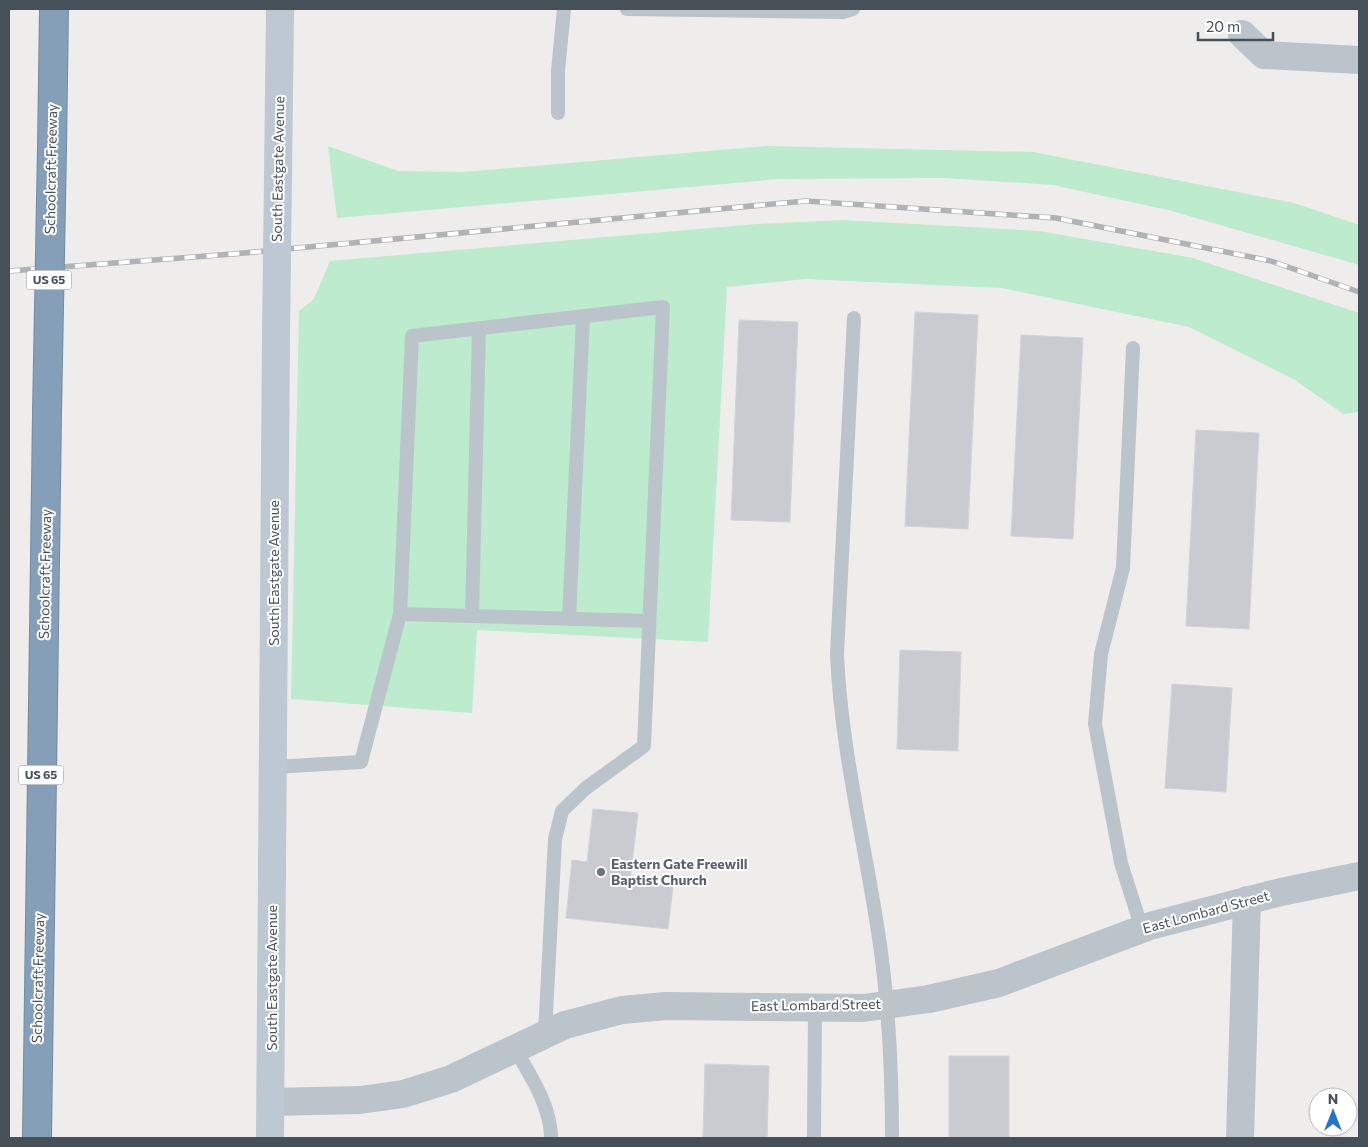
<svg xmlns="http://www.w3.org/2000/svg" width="1368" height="1147" font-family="Commissioner,sans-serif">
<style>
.green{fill:#bcebcd}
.building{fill:#cacbd1;stroke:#d0d3d8}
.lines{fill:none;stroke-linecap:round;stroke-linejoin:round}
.highway-casing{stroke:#718ba5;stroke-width:30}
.lane{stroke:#bbc4cb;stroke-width:14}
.street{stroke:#bbc4cb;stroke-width:28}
.secondary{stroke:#bdc8d2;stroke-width:28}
.highway{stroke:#869fb9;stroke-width:28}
.rail-casing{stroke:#afb2b6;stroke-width:5.5}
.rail{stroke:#fff;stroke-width:4;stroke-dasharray:11;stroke-linecap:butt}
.highway-bridge-casing{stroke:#718ba5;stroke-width:30;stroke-linecap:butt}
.secondary-bridge{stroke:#bdc8d2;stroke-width:28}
.highway-bridge{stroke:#869fb9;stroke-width:28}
.worship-dot{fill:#6b7280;stroke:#fff;stroke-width:2}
.labels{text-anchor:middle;stroke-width:4;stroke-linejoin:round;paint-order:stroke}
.shield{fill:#fff;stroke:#7e848a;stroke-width:1}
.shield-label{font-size:12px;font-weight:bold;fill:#465058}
.street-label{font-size:14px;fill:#465058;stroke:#fff}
.worship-label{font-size:14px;font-weight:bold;fill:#5b616d;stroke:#fff;text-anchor:start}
</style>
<rect width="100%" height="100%" fill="#efecec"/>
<path class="green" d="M328,146L398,171L464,172L766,146L1033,152L1294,203L1359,225V265L1168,210L1053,185L944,178L780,179L337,218Z
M843,220L1039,231L1193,258L1359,313V412L1343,414L1295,380L1189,327L1002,288L805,279L727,287L708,642L477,630L472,713L291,699L299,311L314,299L330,261L757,224Z"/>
<path class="building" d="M915,312L978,315L968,529L905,526Z
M739,320L798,322L790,522L731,520Z
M1021,335L1083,338L1073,539L1011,536Z
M1196,430L1259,433L1249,629L1186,626Z
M900,650L961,652L958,751L897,749Z
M1172,684L1232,688L1226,792L1165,788Z
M593,809L638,813L630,881L673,886L668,929L566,918L572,860L587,862Z
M949,1056H1009V1138H949Z
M705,1064L769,1066L767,1138H703Z"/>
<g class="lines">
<defs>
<path id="highway" d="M52,148L54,9
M37,1138L47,413"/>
</defs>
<use href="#highway" class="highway-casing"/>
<path class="lane" d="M627,9L843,12L853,9
M558,113V71L564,9
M854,318L837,654C841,750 865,843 879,938C889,1005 892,1071 892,1138
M1133,348L1123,568L1101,654L1095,724L1121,863L1142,929
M400,614L648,621
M472,616L479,329
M569,619L583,317
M273,767L361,762L400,614L412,336L663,307L644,746L586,788L562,811L555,839L545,1034
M515,1049C530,1075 551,1106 551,1138
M814,1138L815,1007"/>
<path class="street" d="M1242,34L1264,55L1359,60
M271,1102L360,1100L403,1094L451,1079L565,1025L622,1010L666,1006L863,1008L929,999L999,983L1150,926L1281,892L1359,876
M1240,1138L1247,900"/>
<path class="secondary" d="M278,176L280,9
M270,1138L276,334"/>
<use href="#highway" class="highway"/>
<defs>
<path id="rail" d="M9,271L233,254L806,201L1056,218L1271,261L1359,292"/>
</defs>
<use href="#rail" class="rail-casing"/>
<use href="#rail" class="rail"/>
<defs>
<path id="highway-bridge" d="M47,413L52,148"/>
</defs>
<use href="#highway-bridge" class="highway-bridge-casing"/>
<path class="secondary-bridge" d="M276,334L278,176"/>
<use href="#highway-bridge" class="highway-bridge"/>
</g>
<circle class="worship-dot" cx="601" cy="872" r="5"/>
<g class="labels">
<g class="shield">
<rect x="26.5" y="270.5" width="45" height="19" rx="4"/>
<rect x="18.5" y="765.5" width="45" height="19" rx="4"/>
</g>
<g class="shield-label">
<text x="49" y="284">US 65</text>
<text x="41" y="779">US 65</text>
</g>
<g class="street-label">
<text transform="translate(51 169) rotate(-89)" y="5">Schoolcraft Freeway</text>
<text transform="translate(278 169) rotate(-89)" y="5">South Eastgate Avenue</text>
<text transform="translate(274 573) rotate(-90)" y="5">South Eastgate Avenue</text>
<text transform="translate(45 574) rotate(-89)" y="5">Schoolcraft Freeway</text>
<text transform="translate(1206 912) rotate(-15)" y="5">East Lombard Street</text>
<text transform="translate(38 978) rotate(-89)" y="5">Schoolcraft Freeway</text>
<text transform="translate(272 978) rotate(-90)" y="5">South Eastgate Avenue</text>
<text transform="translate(816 1005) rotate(-1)" y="5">East Lombard Street</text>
</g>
<g class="worship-label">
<text x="611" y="869">Eastern Gate Freewill<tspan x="611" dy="16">Baptist Church</tspan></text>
</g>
</g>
<rect width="1368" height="1147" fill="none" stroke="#465058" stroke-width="20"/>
<g transform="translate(1333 1112)"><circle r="24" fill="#ffffff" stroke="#b5b9bc"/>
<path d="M0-4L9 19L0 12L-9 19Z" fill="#2272d3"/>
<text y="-8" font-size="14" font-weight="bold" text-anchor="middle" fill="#465058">N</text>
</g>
<path d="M1198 32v8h75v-8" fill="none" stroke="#465058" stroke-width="2.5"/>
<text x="1206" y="32" font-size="15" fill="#465058" stroke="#ffffff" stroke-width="4" paint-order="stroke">20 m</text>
</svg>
